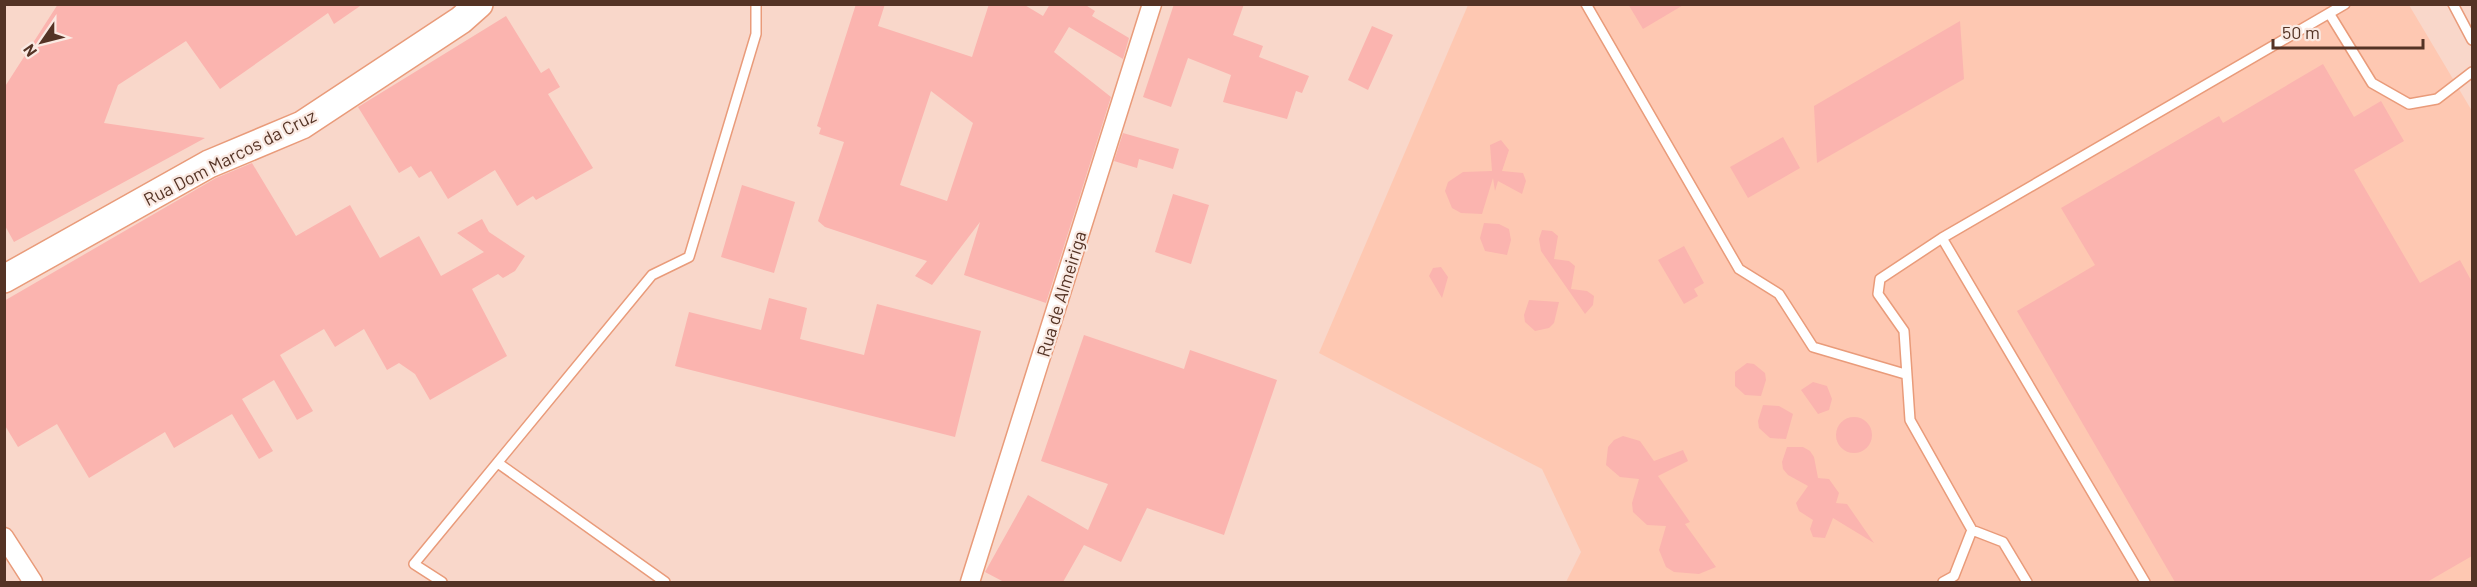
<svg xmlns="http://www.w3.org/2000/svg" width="2477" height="587" font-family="Barlow,sans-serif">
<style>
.built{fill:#fec8b2}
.building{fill:#fbb4af;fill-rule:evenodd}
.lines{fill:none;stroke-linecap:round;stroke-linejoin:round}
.lane-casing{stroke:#e99b7a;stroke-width:12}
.street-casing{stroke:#e99b7a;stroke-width:21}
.secondary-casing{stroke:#e99b7a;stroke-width:30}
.lane{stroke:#fff;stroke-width:9}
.street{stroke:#fff;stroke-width:18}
.secondary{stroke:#fff;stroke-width:27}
.labels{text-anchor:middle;stroke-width:4.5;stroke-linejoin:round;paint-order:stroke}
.street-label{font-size:18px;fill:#543325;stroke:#fae9e2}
</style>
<rect width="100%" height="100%" fill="#f9d7ca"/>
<path class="built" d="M1468,5H2409L2472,111V582H1566L1581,552L1542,469L1319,353Z"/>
<path class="building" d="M58,4H363L334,24L328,13L220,89L186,41L118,85L104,123L205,138L14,242L4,224V88Z
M856,4H885L878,26L972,57L989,4H1023L1043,16L1050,4H1084L1095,11L1092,16L1129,38L1123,59L1069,27L1054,52L1111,97L1046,303L964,275L980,222L932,285L915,276L927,261L825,227L818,221L844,142L819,134L821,128L817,126ZM931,91L973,123L947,201L900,185Z
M1174,4H1244L1233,35L1263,46L1259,57L1309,76L1302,93L1296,91L1287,119L1223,102L1231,75L1188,58L1171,107L1143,97Z
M1628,4H1685L1643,29Z
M506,16L541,73L549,68L560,87L548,94L593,168L536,200L533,196L517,206L495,170L448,199L431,171L419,178L411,166L399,173L358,107Z
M1960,21L1964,79L1817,163L1814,106Z
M1372,26L1393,35L1368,90L1348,80Z
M2323,64L2354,117L2381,101L2404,141L2354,170L2420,283L2460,260L2472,282V556L2427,582H2175L2017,311L2095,265L2061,208L2219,116L2223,123Z
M1123,133L1179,149L1173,169L1139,159L1137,168L1114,161Z
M1783,137L1800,168L1748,198L1730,167Z
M1501,140L1509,150L1502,171L1523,173L1526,181L1522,194L1498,181L1495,191L1493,178L1482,214L1461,213L1452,208L1445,191L1448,182L1463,172L1492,171L1490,145Z
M252,163L296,236L350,205L380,258L419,236L441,276L484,252L457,233L482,219L489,232L525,256L515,271L503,278L498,274L472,289L507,356L430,400L415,374L399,363L387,370L364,329L335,347L324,329L280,355L313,411L297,420L274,380L242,399L273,451L259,459L232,414L174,448L165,432L89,478L57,424L18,447L4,424V301L216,178Z
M742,185L795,202L774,273L721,257Z
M1173,194L1209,205L1191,264L1155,252Z
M1484,223L1499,224L1509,229L1511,240L1507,255L1485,251L1480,238Z
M1542,230L1552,231L1558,236L1554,259L1569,261L1575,266L1571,289L1587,291L1594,296L1593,305L1585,314L1541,251L1539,239Z
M1684,246L1704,283L1694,289L1698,296L1684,304L1658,260Z
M1441,267L1448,277L1442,298L1429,276L1433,268Z
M769,298L807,308L800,339L864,355L877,304L981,331L955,437L675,366L689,312L761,330Z
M1529,300L1559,302L1554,323L1549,328L1535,331L1525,322L1524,315Z
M1084,335L1184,369L1190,350L1277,380L1224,535L1147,508L1121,562L1084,545L1063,582H1004L985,572L1028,495L1088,530L1108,484L1041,461Z
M1747,363L1754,364L1765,373L1766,380L1761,396L1745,395L1735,386V372Z
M1813,382L1827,386L1832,399L1829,410L1818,414L1801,390Z
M1763,405L1779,406L1793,414L1786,439L1770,438L1759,428L1758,421Z
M1836 435a18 18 0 1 1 36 0a18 18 0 1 1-36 0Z
M1623,436L1640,441L1654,461L1683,450L1688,461L1658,476L1690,522L1685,524L1716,567L1699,574L1674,572L1666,567L1659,550L1666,526L1647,525L1633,512L1632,503L1639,479L1620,477L1606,465L1608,447L1614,440Z
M1787,447H1803L1810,451L1814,457L1818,478L1829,479L1839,493L1836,503L1847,504L1874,543L1833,518L1825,538L1813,537L1810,529L1813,520L1799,511L1796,503L1808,486L1788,475L1783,469L1782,462Z"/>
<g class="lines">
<defs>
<path id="lane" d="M1586,4L1739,269L1779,294L1813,347L1905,374
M2453,4L2472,40
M2329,13L2372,83L2409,104L2437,99L2472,72
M1942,238L2145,582
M498,463L665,582
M1972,530L2003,542L2027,582
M442,582L414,564L652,275L689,257L756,34V4
M1943,582L1954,576L1972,530L1910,420L1904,331L1878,294L1880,279L1942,238L2345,4"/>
<path id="street" d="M4,537L33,582
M970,582L1152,4"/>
<path id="secondary" d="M4,279L209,164L302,125L461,20L479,4"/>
</defs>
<use href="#lane" class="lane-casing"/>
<use href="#street" class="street-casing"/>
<use href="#secondary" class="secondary-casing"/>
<use href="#lane" class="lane"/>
<use href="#street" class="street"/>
<use href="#secondary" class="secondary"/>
</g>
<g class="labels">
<g class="street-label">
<text transform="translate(230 158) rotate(-27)" y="6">Rua Dom Marcos da Cruz</text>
<text transform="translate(1062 294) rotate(-73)" y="6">Rua de Almeiriga</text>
</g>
</g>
<rect width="2477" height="587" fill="none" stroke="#543325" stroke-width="12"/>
<g transform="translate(42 42) rotate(235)" stroke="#fae9e2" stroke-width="4.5" paint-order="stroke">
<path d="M0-4.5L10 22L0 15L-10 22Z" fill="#543325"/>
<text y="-9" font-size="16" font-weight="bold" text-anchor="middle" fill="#543325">N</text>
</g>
<path d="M2273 39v9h150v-9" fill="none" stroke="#543325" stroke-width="3"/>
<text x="2282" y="39" font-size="18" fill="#543325" stroke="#fae9e2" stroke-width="4.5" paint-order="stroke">50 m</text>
</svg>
